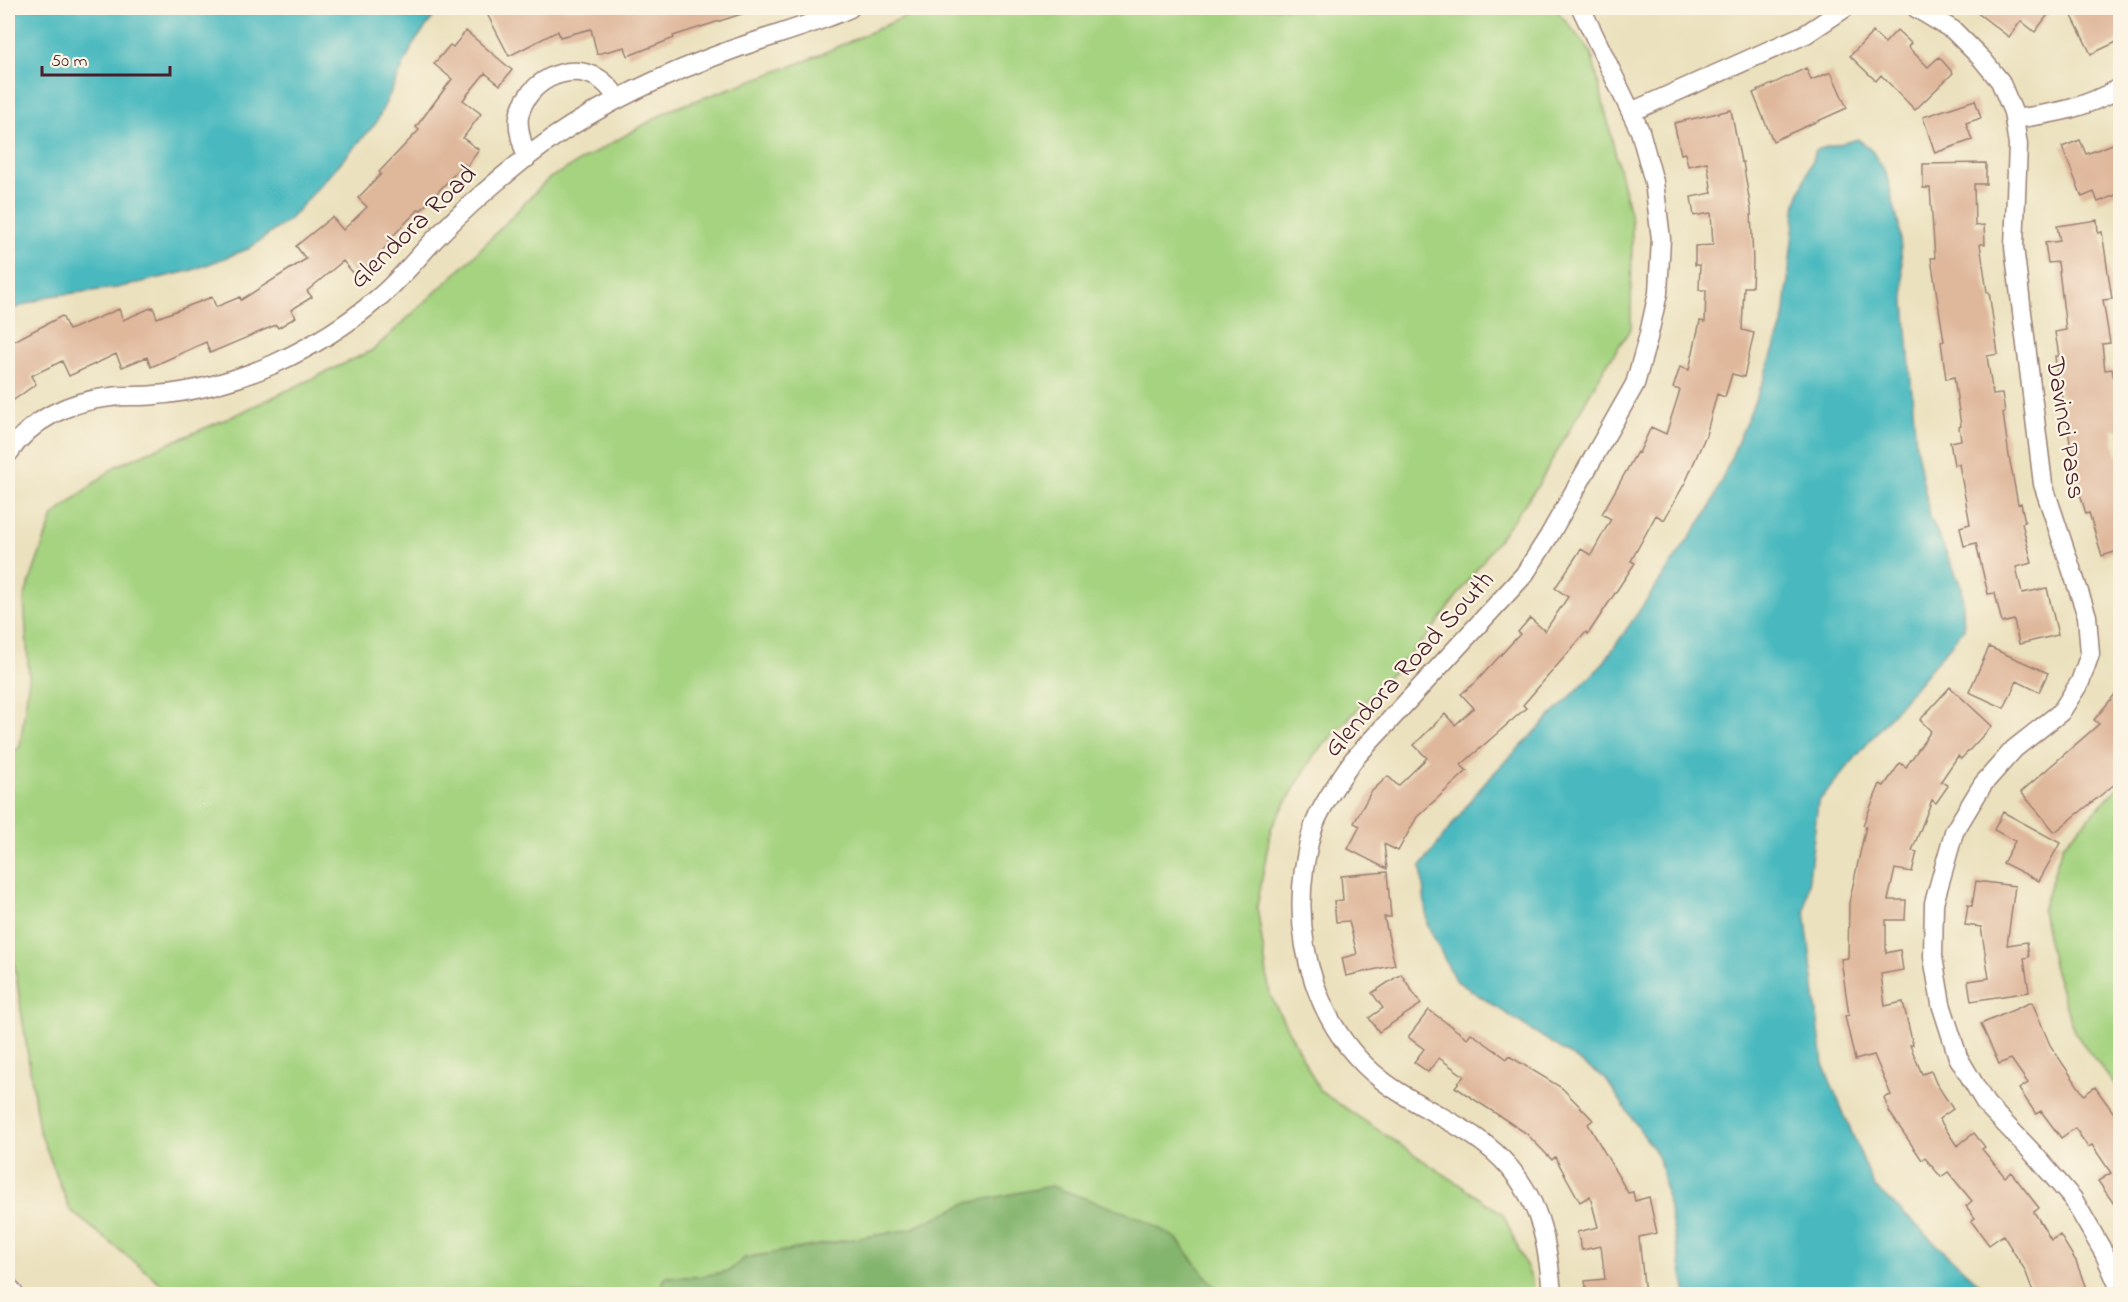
<svg xmlns="http://www.w3.org/2000/svg" width="2128" height="1302" font-family="'Indie Flower',sans-serif">
<style>
.green{fill:#a5d380;stroke:#787956;stroke-width:1.5}
.forest{fill:#84b56e;stroke:#676a4c;stroke-width:1.5}
.water{fill:#4ab9bf;stroke:#4a6c75;stroke-width:1.5}
.building{fill:#dfb79b}
.lines{fill:none;stroke-linecap:round;stroke-linejoin:round}
.minor-casing{stroke:#9a8074;stroke-width:21}
.minor{stroke:#fff;stroke-width:18}
.labels{text-anchor:middle;stroke-width:4.5;stroke-linejoin:round;paint-order:stroke}
.street-label{font-size:27px;fill:#4a1f2b;stroke:#fcf5e5}
</style>
<rect width="100%" height="100%" fill="#fcf5e5"/>
<filter id="ink" filterUnits="userSpaceOnUse"><feTurbulence type="fractalNoise" baseFrequency=".0167" numOctaves="2"/><feDisplacementMap in="SourceGraphic" scale="12" xChannelSelector="R" yChannelSelector="G"/><feConvolveMatrix kernelMatrix="1 2 1 2 8 2 1 2 1" color-interpolation-filters="sRGB"/></filter>
<filter id="wash" filterUnits="userSpaceOnUse"><feTurbulence type="fractalNoise" baseFrequency=".008" numOctaves="4" result="noise"/><feDisplacementMap in="SourceGraphic" scale="24" xChannelSelector="R" yChannelSelector="G"/><feGaussianBlur stdDeviation="1.35" result="paint"/><feColorMatrix in="noise" values="0 0 0 0 0 0 0 0 0 0 0 0 0 0 0 0 0 1.4 0 .05"/><feComposite in="paint" operator="in"/></filter>
<g filter="url(#wash)">
<rect width="100%" height="100%" fill="#ebe1be"/>
<path class="green" d="M924,8H1555L1591,52L1632,222L1631,328L1602,372L1537,487L1430,633L1314,755L1271,828L1257,907L1270,995L1320,1091L1503,1214L1532,1280V1294H1226L1213,1285L1176,1238L967,1203L911,1229L745,1258L729,1271L697,1277H666L661,1286L652,1294H174L70,1210L39,1130L8,921V775L14,751L20,747L29,677L24,598L53,516L116,466L231,417L373,350L466,264L548,179L670,110L808,60Z
M2120,785V1092L2074,1032L2053,965L2042,910L2063,845Z"/>
<path class="forest" d="M1051,1186L1140,1218L1176,1238L1213,1285L1226,1294H652L661,1286L666,1277H697L729,1271L745,1258L911,1229L967,1203Z"/>
<path class="water" d="M8,8H440L414,43L376,123L289,220L248,249L193,270L117,288L49,296L8,311Z
M1858,139L1872,151L1886,173L1899,225L1916,446L1930,517L1962,588L1964,629L1818,802L1805,911L1823,1064L1874,1186L1990,1294H1686L1659,1158L1605,1078L1455,980L1427,924L1421,866L1484,783L1602,665L1710,508L1764,379L1784,319L1796,202L1816,150Z"/>
<g id="blocks">
<path class="building" d="M484,8H754V10L673,36L674,38L628,56L625,47L597,54L591,29L560,37L558,31L509,56Z
M1971,8H2053L2035,32L2021,21L2009,37Z
M2068,8H2118L2121,13V40L2091,54Z
M1897,30L1911,43L1908,47L1928,67L1939,57L1953,73L1915,110L1881,75L1876,81L1850,56L1873,32L1885,43Z
M466,31L512,70L500,85L485,73L463,100L481,114L463,138L479,150L467,166L464,164L421,210L419,209L388,241L390,242L375,259L355,275L343,261L307,291L312,297L291,310L296,317L278,328L276,325L210,353L206,342L151,367L147,357L122,367L116,354L69,376L62,361L31,376L36,384L8,404V344L62,316L69,330L119,309L123,320L153,307L157,318L212,297L216,307L240,297L241,300L306,259L296,246L332,217L343,230L367,207L358,198L381,174L379,172L419,130L416,127L452,79L434,64L450,45L453,47Z
M1806,68L1811,80L1831,72L1847,108L1773,141L1753,93Z
M1975,100L1981,118L1966,123L1972,140L1935,153L1923,117Z
M1731,110L1741,162H1743L1751,210L1753,263L1752,287H1744L1742,330L1754,333L1744,377L1732,374L1725,397L1717,394L1706,435L1686,481L1664,520L1656,515L1631,561L1635,563L1588,634L1586,632L1523,705L1526,708L1461,765L1467,771L1417,817L1398,851L1384,844L1387,869L1348,849L1360,826L1354,823L1371,792L1388,776L1398,786L1427,758L1414,745L1445,714L1455,725L1474,708L1461,694L1475,683L1520,634L1518,632L1530,618L1545,631L1568,597L1555,588L1581,549L1591,555L1611,519L1602,514L1637,452L1639,453L1651,427L1666,434L1680,390L1673,388L1680,367L1689,370L1700,321L1705,322L1706,290H1699L1700,265H1695V246L1713,245L1711,213L1694,216L1691,197L1712,193L1707,162L1688,166L1685,153L1681,154L1674,123Z
M2080,140L2086,154L2121,141V193L2098,202L2094,192L2082,197L2062,147Z
M1986,163V184H1974L1975,226L1984,225L1985,244H1980L1987,292H1989L1998,354L1987,356L1993,395L2002,394L2005,412L2003,413L2009,456L2018,504L2021,503L2025,522L2022,523L2032,563L2016,567L2022,593L2047,588L2058,635L2019,644L2014,620L2002,623L1995,593L1988,594L1976,543L1964,546L1960,527L1970,524L1959,464L1954,465L1950,442L1961,440L1959,427L1961,426L1954,377L1946,379L1941,342L1944,341L1931,258H1935L1930,188H1923V164Z
M2097,220L2098,233L2102,232L2112,299L2103,300L2110,343L2102,344L2105,370L2112,369L2121,416V428L2112,430L2117,457L2121,456V550L2102,556L2089,513L2086,514L2076,480L2062,393H2059L2055,356H2059L2055,332L2066,330L2058,262L2048,263L2045,243L2060,241L2057,226Z
M1989,647L2048,673L2039,692L2017,681L2004,708L1969,692Z
M1950,687L1992,726L1961,759L1958,756L1941,781L1948,786L1936,803L1932,800L1912,851L1917,852L1912,872L1895,869L1888,900H1906L1905,920H1886V953L1900,950L1903,970L1881,974L1885,1006L1903,1002L1913,1045H1910L1922,1074L1931,1071L1936,1083L1953,1109L1939,1119L1957,1146L1974,1133L1985,1147L1982,1149L2005,1177L2011,1172L2039,1208L2034,1212L2051,1240L2060,1235L2076,1261L2088,1294H2034L2025,1270L2003,1235L1989,1245L1971,1221L1975,1218L1966,1206L1972,1201L1948,1172L1941,1177L1925,1158L1922,1160L1890,1113L1884,1098L1891,1095L1874,1055L1855,1060L1845,1016L1849,1015L1841,959L1848,958L1849,903L1866,826L1863,825L1880,784L1884,786L1900,763L1906,767L1931,731L1920,720Z
M2121,687V779L2055,832L2021,792L2099,724L2094,720Z
M2003,812L2060,843L2039,881L2003,863L2015,841L1994,830Z
M1387,872L1391,917H1384L1395,965L1346,976L1342,958L1357,954L1349,921L1336,922L1334,901L1343,900L1341,876Z
M1976,881L2015,886L2007,945L2027,942L2029,957L2024,958L2029,992L1971,1001L1968,981L1989,978L1981,927L1965,925L1968,905L1972,906Z
M1401,974L1421,1004L1379,1032L1369,1018L1383,1008L1372,993Z
M2032,1002L2050,1045L2084,1095L2095,1087L2121,1123V1214L2098,1181L2111,1173L2092,1145L2088,1147L2075,1128L2061,1138L2041,1111L2036,1114L2019,1089L2028,1083L2011,1059L1999,1064L1981,1024Z
M1429,1010L1467,1038L1471,1033L1507,1059L1509,1056L1562,1088L1593,1120L1588,1124L1628,1193L1633,1192L1635,1201L1649,1197L1657,1233L1639,1237L1645,1294H1587L1585,1281L1605,1279L1601,1246L1582,1250L1577,1232L1598,1227L1590,1196L1580,1202L1555,1157L1552,1160L1526,1133L1455,1087L1464,1076L1439,1058L1428,1072L1414,1062L1424,1049L1408,1037Z"/>
</g>
</g>
<g filter="url(#ink)">
<use href="#blocks" fill-opacity="0" stroke="#9a8074" stroke-width="1.5"/>
<g class="lines">
<defs>
<path id="minor" d="M1916,8L1953,30L1982,59L2000,81L2013,112L2018,145L2014,247L2043,484L2087,616L2090,654L2080,682L2061,712L2014,749L1983,784L1954,832L1934,903L1933,957L1941,1004L1958,1057L1986,1104L2032,1152L2073,1199L2104,1253L2120,1289
M1631,112L1806,34L1845,8
M2014,119C2057,113 2082,109 2120,88
M527,158C523,146 517,130 519,117C525,83 567,60 598,78C607,83 612,91 618,98
M8,454C31,419 70,401 111,397C126,395 141,397 155,395C192,393 240,379 274,364C311,347 346,326 377,299C399,281 416,259 435,239C471,202 512,167 554,137C610,99 670,72 734,49C773,35 813,25 850,8
M8,1286L14,1294
M1552,1294C1548,1246 1542,1206 1510,1168C1476,1127 1423,1112 1383,1081C1319,1032 1293,947 1304,869C1307,851 1310,833 1318,816C1328,796 1341,777 1354,759L1524,575L1549,536L1635,384L1648,338L1658,293L1661,239L1654,182L1640,131L1581,8"/>
</defs>
<use href="#minor" class="minor-casing"/>
<use href="#minor" class="minor"/>
</g>
</g>
<g class="labels">
<g class="street-label">
<text transform="translate(412 226) rotate(-44)" y="9">Glendora Road</text>
<text transform="translate(2067 428) rotate(81)" y="9">Davinci Pass</text>
<text transform="translate(1408 663) rotate(-48)" y="9">Glendora Road South</text>
</g>
</g>
<rect width="2128" height="1302" fill="none" stroke="#fcf5e5" stroke-width="30"/>
<path d="M42 66v9h128v-9" fill="none" stroke="#4a1f2b" stroke-width="3"/>
<text x="51" y="66" font-size="18" fill="#4a1f2b" stroke="#fcf5e5" stroke-width="4.5" paint-order="stroke">50 m</text>
</svg>
